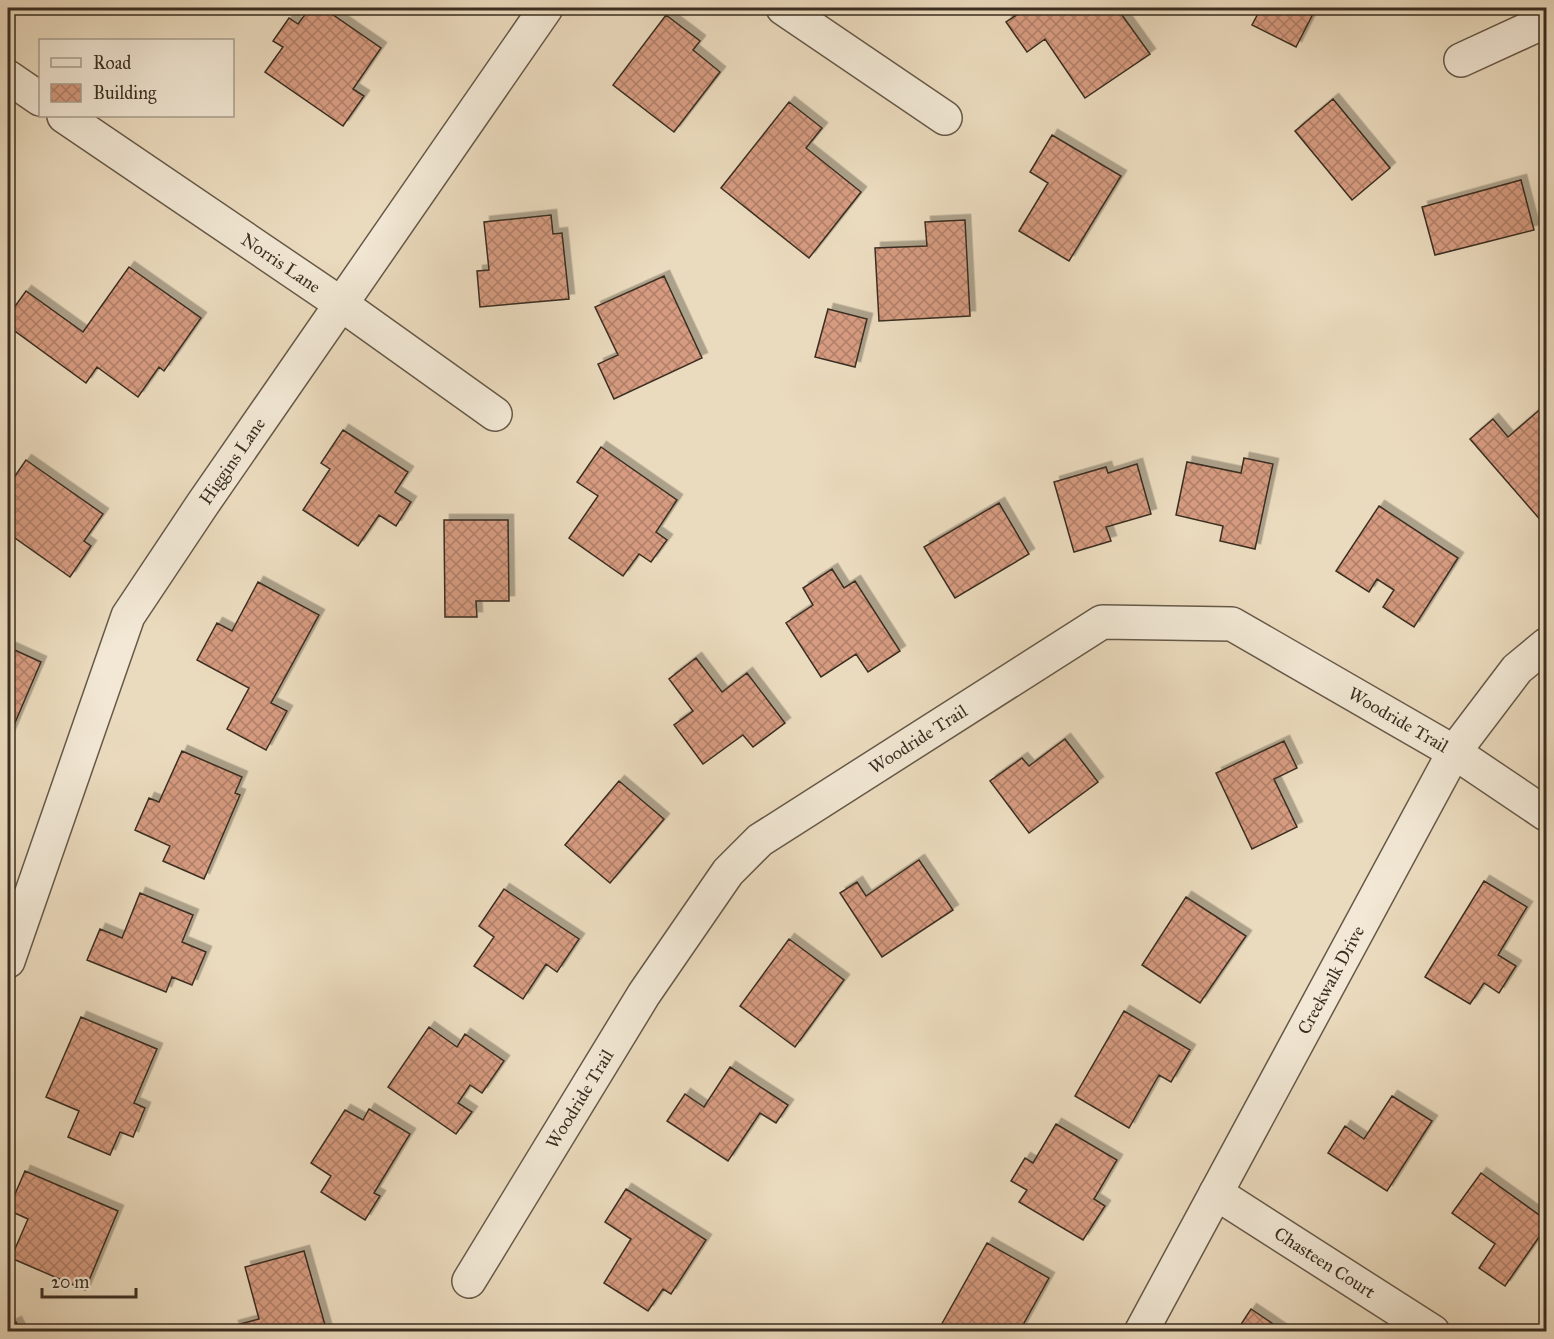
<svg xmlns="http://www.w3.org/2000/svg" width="1554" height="1339" font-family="'IM FELL Great Primer',serif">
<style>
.building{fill:url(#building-cross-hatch);stroke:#3a2e21;stroke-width:1.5;filter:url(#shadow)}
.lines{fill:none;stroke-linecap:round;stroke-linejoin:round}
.minor-casing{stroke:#665948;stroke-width:36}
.minor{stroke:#f2e8d5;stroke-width:33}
.labels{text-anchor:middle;stroke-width:4.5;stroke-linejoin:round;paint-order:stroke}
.street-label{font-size:18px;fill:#3a2e21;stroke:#f2e8d5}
</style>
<defs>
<pattern id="building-cross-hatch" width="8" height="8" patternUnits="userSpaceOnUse" patternTransform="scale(1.5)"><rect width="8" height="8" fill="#d69b80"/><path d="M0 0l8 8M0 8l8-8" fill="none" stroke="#af7f68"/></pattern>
<filter id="shadow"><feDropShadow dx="5.5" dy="-5.5" stdDeviation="0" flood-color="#0004"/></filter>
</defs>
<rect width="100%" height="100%" fill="#ebdbbe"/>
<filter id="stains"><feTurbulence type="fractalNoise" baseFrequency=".00333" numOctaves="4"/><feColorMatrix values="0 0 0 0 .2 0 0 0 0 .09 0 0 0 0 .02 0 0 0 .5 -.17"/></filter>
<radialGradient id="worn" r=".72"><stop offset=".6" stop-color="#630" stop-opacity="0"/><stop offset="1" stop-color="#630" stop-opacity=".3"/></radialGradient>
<path class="building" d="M310,8H323L381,48L353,89L364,96L343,126L265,72L283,47L273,41L289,18L298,24Z
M1027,8H1117L1150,54L1085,98L1045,39L1027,52L1006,22Z
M1261,8H1316L1296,47L1252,25Z
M666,15L700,41L693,50L720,72L674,132L613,85Z
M1333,99L1390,168L1352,200L1295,131Z
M789,102L822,128L806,148L861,192L809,258L721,188Z
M1052,135L1121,176L1069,261L1019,231L1048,183L1030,172Z
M1521,180L1534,230L1435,255L1422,207Z
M551,215L553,234L562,233L569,299L480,307L477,271L489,270L484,222Z
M965,220L970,316L879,321L875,248L927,246L925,222Z
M129,267L201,318L164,371L159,367L138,397L97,367L86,383L8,326V316L26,291L83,332Z
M664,276L702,358L614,399L598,364L618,355L595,307Z
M828,309L867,319L855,367L815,357Z
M1544,406L1546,409V520L1543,523L1470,439L1493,419L1508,437Z
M343,430L408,472L395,492L411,502L396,526L379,515L358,546L303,510L330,469L321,463Z
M601,447L677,500L656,532L667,540L651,562L639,554L623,576L569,538L598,496L577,482Z
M1244,458L1273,464L1255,549L1220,541L1223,526L1176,515L1187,462L1241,473Z
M26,460L103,514L84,541L91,546L70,577L8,533V486Z
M1137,464L1151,514L1106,527L1111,541L1074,552L1054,482L1106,467L1108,473Z
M999,503L1029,554L955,598L924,547Z
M1379,506L1458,558L1414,627L1383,607L1394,590L1377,579L1369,592L1336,571Z
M444,520H508L509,601H476L477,617H445Z
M832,569L844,588L855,581L900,651L868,672L856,654L821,677L786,623L813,605L803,588Z
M258,582L319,615L271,703L287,711L266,750L227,729L249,688L197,660L217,623L232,631Z
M8,647L41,662L8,739Z
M696,658L722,692L747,673L785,723L753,747L743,735L703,764L674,725L693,711L669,679Z
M1065,739L1098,782L1029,833L990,781L1022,758L1029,766Z
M1284,741L1297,768L1274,779L1297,827L1252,849L1216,773Z
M182,751L242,777L235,793L240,795L204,879L163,861L170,846L135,830L149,798L159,802Z
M619,781L664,819L610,883L565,845Z
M919,860L953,910L882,957L840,893L857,882L866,896Z
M1484,881L1527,907L1498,955L1516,966L1499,993L1484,983L1470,1004L1425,977Z
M504,889L579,939L557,972L546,964L523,999L474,966L494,937L479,926Z
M140,893L193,915L182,942L206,952L192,985L172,977L166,992L87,960L100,929L122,938Z
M1186,897L1246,936L1200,1003L1142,965Z
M789,939L844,980L795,1047L740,1006Z
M1124,1011L1190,1050L1171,1082L1159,1075L1129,1128L1075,1096Z
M81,1017L157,1049L134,1103L145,1108L133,1137L120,1132L110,1155L68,1137L79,1111L46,1097Z
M429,1027L457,1047L465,1034L504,1061L482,1093L470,1085L458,1103L472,1112L456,1134L388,1087Z
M730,1067L788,1105L776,1123L760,1113L728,1161L667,1121L685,1094L704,1107Z
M1392,1096L1432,1121L1387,1191L1328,1153L1345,1126L1364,1139Z
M369,1109L410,1134L374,1193L380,1196L365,1220L321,1192L331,1176L311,1163L345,1110L363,1120Z
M1056,1124L1117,1160L1094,1199L1105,1206L1083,1240L1019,1202L1027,1190L1011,1181L1025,1158L1033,1163Z
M25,1171L118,1211L85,1290L11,1258L28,1219L8,1210Z
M1481,1173L1546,1220V1227L1505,1286L1479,1268L1495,1244L1452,1213Z
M626,1189L706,1240L671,1294L663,1289L648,1311L604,1283L631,1239L605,1222Z
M987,1243L1049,1278L1019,1332H944L939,1329Z
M304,1251L327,1332H235L233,1326L259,1319L245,1267Z
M1251,1309L1285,1332H1236Z
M16,1322L21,1332H8V1326Z"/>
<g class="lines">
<defs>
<g id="minor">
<path d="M783,8L945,118"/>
<path d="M1461,60L1546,21"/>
<path d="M8,77L40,99"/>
<path id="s1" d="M64,116L341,304L495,414"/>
<path id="s2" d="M8,961L128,616L202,505L546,8"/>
<path id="s3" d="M1216,1193L1433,1332"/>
<path id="s4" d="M469,1281L644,994L728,872L760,840L1102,622L1232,624L1454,752L1546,814"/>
<path id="s5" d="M1141,1332L1454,752L1517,669L1546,645"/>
</g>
</defs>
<use href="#minor" class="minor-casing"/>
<use href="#minor" class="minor"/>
</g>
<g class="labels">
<g class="street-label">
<text dy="6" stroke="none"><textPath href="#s1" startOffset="262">Norris Lane</textPath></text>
<text dy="6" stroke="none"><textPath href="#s2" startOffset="552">Higgins Lane</textPath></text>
<text dy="6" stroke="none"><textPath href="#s4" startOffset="1257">Woodride Trail</textPath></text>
<text dy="6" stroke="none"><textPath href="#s4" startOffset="717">Woodride Trail</textPath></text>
<text dy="6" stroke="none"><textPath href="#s5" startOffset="400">Creekwalk Drive</textPath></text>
<text dy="6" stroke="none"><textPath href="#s4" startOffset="213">Woodride Trail</textPath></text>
<text dy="6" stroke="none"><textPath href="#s3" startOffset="129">Chasteen Court</textPath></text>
</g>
</g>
<rect width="1554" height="1339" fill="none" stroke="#ebdbbe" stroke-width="30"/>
<rect x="9" y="9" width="1536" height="1321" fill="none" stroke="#3a2e21" stroke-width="3"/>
<rect x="15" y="15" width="1524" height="1309" fill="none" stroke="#3a2e21" stroke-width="1.5"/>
<rect x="39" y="39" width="195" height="78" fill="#f2e8d5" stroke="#a89e8d" stroke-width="1.5"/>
<rect x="51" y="58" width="30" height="9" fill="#f2e8d5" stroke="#a89e8d" stroke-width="1.5"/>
<text x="93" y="69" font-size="18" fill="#3a2e21">Road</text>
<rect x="51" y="84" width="30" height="18" fill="url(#building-cross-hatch)" stroke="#a89e8d" stroke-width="1.5"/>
<text x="93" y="99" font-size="18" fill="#3a2e21">Building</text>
<path d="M42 1288v9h94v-9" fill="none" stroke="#3a2e21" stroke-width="3"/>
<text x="51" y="1288" font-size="18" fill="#3a2e21" stroke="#f2e8d5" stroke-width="4.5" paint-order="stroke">20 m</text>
<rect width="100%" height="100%" filter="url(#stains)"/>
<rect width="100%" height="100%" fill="url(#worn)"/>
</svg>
